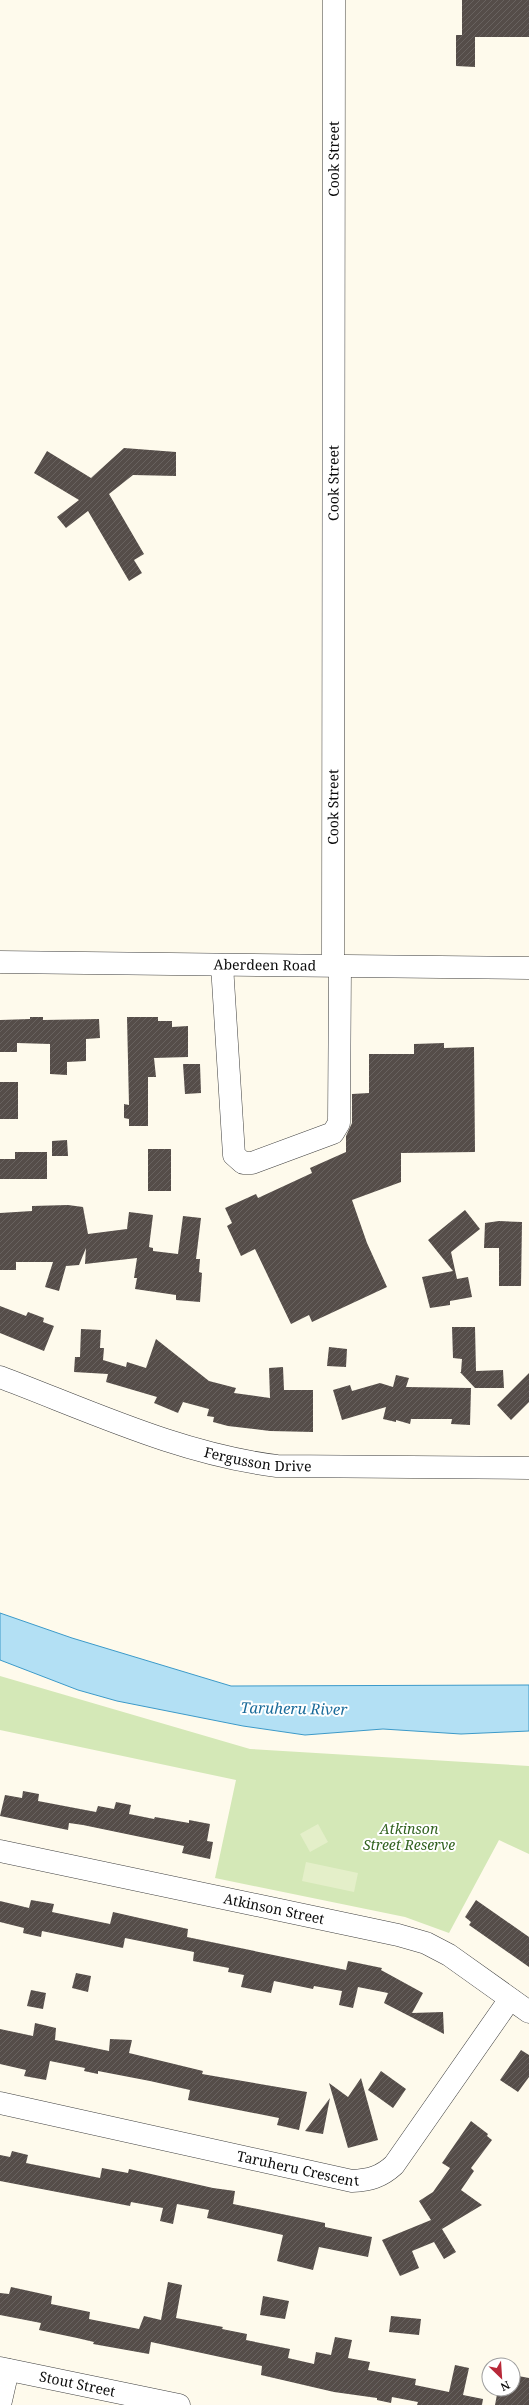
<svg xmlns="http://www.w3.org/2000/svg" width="529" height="2405" font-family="'Noto Serif',serif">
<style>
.green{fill:#d4e8b7}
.pitch{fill:#e4efc9}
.water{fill:#b3e0f4;stroke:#3c9ac9}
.building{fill:url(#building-hatch)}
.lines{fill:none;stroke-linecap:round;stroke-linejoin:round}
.minor-casing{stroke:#3f3f3f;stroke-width:23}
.minor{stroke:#fff;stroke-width:22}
.labels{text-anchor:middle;stroke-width:4;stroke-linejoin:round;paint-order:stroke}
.street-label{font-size:14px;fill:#0c0c0c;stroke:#fff}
.park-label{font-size:14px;font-style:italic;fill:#31621f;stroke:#fff}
.water-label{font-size:15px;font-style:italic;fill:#1a6b9a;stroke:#fff}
</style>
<defs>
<pattern id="building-hatch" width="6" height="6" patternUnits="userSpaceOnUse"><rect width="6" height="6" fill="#554d49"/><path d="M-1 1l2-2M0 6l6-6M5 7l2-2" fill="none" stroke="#68625f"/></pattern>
</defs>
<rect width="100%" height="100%" fill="#fefaec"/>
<path class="green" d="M0,1676L250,1749L529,1766V1854L499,1840L449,1933L405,1917L215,1878L236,1780L0,1730Z"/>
<path class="pitch" d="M318,1824L328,1842L310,1852L300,1834Z
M306,1862L358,1873L354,1892L302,1881Z"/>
<path class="water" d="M0,1613L72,1638L231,1686L529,1685V1731L461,1734L383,1729L305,1735L243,1726L117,1701L78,1690L0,1660Z"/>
<path class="building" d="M462,0H529V37H475V67L456,66V35H462Z
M124,448L176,452V476L133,475L109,494L144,554L134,560L142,573L129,581L88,511L66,528L57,517L79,500L34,473L47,451L91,478Z
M30,1017H43V1020L99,1019L100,1038L86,1039V1061L67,1062V1075L50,1074V1044L17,1043V1052H0V1020L30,1019Z
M127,1017H158V1021H172V1027L188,1026V1057L154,1058L156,1077H148V1126H129V1119L124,1118V1104L129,1105Z
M444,1043V1048L474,1047L475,1152L401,1153V1182L352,1200L367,1243L387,1287L312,1322L309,1315L291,1324L255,1249L241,1256L227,1226L232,1223L225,1208L256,1194L258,1198L312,1173L310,1168L346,1152V1136L352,1123V1094L369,1093V1054H414V1044Z
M183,1064H200L201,1093L185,1094Z
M0,1082H18V1119H0Z
M67,1140L68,1156H52V1141Z
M148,1149H171V1191H148Z
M15,1152H47V1179H0V1159H15Z
M68,1205L83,1207L88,1234L127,1229L129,1212L153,1215L149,1247L153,1248V1251L178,1254L183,1216L201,1218L196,1259H200L199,1272L202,1273L200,1302L176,1300V1295L135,1289L137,1278H134L137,1258L85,1264L86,1248L79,1265L66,1266L59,1291L45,1287L53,1262H16V1270H0V1213L32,1211V1206Z
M465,1210L480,1229L451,1252L457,1279L468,1277L472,1297L450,1301V1305L430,1308L422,1277L453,1271L428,1240Z
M499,1221L522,1222L521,1286H499V1248H484L485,1223Z
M0,1306L26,1316L28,1312L44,1318L43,1322L54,1326L44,1351L0,1333Z
M452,1327H475L476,1371L503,1370L504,1388H475L460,1372H461L462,1359L453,1358Z
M81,1329L101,1330L100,1348H104L103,1360L126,1367L127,1362L146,1368L156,1339L209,1381L236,1388L234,1393L270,1398L269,1368L283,1367L284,1390H313V1432L270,1431L228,1426L213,1422L214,1417L207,1416L209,1409L183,1402L178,1413L154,1403L157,1397L106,1382L108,1374L74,1372L75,1357H80Z
M329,1347L347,1349L346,1367L327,1366Z
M529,1373V1402L511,1420L497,1405Z
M396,1375L409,1378L406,1387L471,1388L470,1425L451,1424L452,1419H411L410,1424L396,1420V1422L383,1419L386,1407L342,1420L333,1390L350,1385L352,1391L380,1383L393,1387Z
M23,1791L39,1794L38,1801L96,1812L98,1806L114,1809L116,1802L131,1805L129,1814L154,1819L155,1817L189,1823V1820L210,1824L207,1841L213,1842L210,1859L182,1853L184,1846L83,1825L69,1823L68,1830L0,1816L5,1795L22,1798Z
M31,1900L54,1904L52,1912L110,1924L113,1912L188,1929L187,1937L346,1970L348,1961L382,1968L381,1970L423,1993L412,2013L443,2012L444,2034L384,2003L388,1993L358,1987L353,2008L339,2005L342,1991L314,1986L313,1989L274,1981L271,1993L241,1987L244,1975L228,1972L229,1968L193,1961L194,1952L125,1938L123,1948L42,1931L41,1937L23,1933L24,1928L0,1922V1901L29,1908Z
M476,1900L529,1937V1967L469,1925L471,1922L465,1917Z
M76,1973L91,1976L88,1992L72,1988Z
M31,1990L46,1993L43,2009L27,2006Z
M35,2023L56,2028L55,2040L109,2051L110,2039L132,2040L129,2053L203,2071L202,2074L307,2092L299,2130L277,2125L279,2118L188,2100L190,2090L150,2081L98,2071V2074L84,2071L85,2068L50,2061L46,2080L24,2076L26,2070L0,2064V2029L33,2036Z
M521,2050L529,2055V2077L518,2092L500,2080Z
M381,2071L406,2089L393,2108L368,2090Z
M361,2078L378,2140L348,2148L329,2083L348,2097Z
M330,2098L323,2134L305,2131Z
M471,2121L488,2134L487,2136L492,2140L471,2168L474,2171L461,2190L482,2205L442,2229L456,2252L444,2259L434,2242L412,2251L419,2268L400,2276L382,2240L431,2220L419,2201L433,2192L450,2168L442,2163Z
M12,2151L28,2155L26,2163L100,2178L102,2168L128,2173L129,2169L213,2188L235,2191L233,2204L325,2223V2227L372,2237L368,2257L319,2247L313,2270L277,2261L283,2235L207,2218L209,2210L177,2204L173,2224L160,2221L163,2208L131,2202L130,2206L0,2181V2155L10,2157Z
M168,2282L182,2285L176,2318L223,2327L222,2329L247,2334L246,2340L290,2349L288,2358L314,2364L316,2352L331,2355L335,2337L352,2340L348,2358L370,2362L368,2370L416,2379L415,2385L449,2392L455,2365L469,2368L463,2395L483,2399L482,2405H417L418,2402L392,2397L391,2403L377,2400V2398L334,2392L261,2375L262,2366L151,2342L149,2354L93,2344L94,2342L77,2338L39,2330L41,2323L0,2315V2293L9,2294L11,2287L52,2296L51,2304L90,2312L89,2319L139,2329L144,2316L161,2320Z
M263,2296L289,2301L285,2319L260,2315Z
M391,2316L421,2319L419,2335L389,2332Z
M513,2375L529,2378V2405H495L498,2389H513Z"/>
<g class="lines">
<defs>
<g id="minor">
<path id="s1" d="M0,962L529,968"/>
<path d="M222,965L234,1155L243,1163H252L333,1133L339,1123L340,966"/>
<path id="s2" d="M333,966L334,0"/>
<path id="s3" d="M0,1377C90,1411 180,1454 277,1466L529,1468"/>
<path id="s4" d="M0,1851L398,1935L426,1943L449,1955L529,2012"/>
<path id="s5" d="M0,2103L352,2181C370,2180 381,2177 394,2165L510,1999"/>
<path id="s6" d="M0,2368L179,2405"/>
<path d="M0,2405L8,2370"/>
</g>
</defs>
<use href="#minor" class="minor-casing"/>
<use href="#minor" class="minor"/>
</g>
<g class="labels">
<g class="street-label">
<text dy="5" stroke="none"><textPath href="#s2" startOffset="807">Cook Street</textPath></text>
<text dy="5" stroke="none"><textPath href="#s2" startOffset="483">Cook Street</textPath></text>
<text dy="5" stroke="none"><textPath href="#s2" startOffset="159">Cook Street</textPath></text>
<text dy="5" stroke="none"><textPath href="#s1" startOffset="265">Aberdeen Road</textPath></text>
<text dy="5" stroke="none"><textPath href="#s3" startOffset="272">Fergusson Drive</textPath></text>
<text dy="5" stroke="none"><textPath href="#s4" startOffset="280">Atkinson Street</textPath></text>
<text dy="5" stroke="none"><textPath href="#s5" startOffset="305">Taruheru Crescent</textPath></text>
<text dy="5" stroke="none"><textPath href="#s6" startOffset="79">Stout Street</textPath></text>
</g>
<g class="park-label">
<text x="409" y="1834">Atkinson<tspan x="409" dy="16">Street Reserve</tspan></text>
</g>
<g class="water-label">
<text transform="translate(294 1709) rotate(1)" y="5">Taruheru River</text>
</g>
</g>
<g transform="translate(501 2377) rotate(155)"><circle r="19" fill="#ffffff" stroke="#9e9e9e"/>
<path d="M0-3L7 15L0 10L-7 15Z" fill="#b82939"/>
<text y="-6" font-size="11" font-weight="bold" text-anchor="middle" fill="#0c0c0c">N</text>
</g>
</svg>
